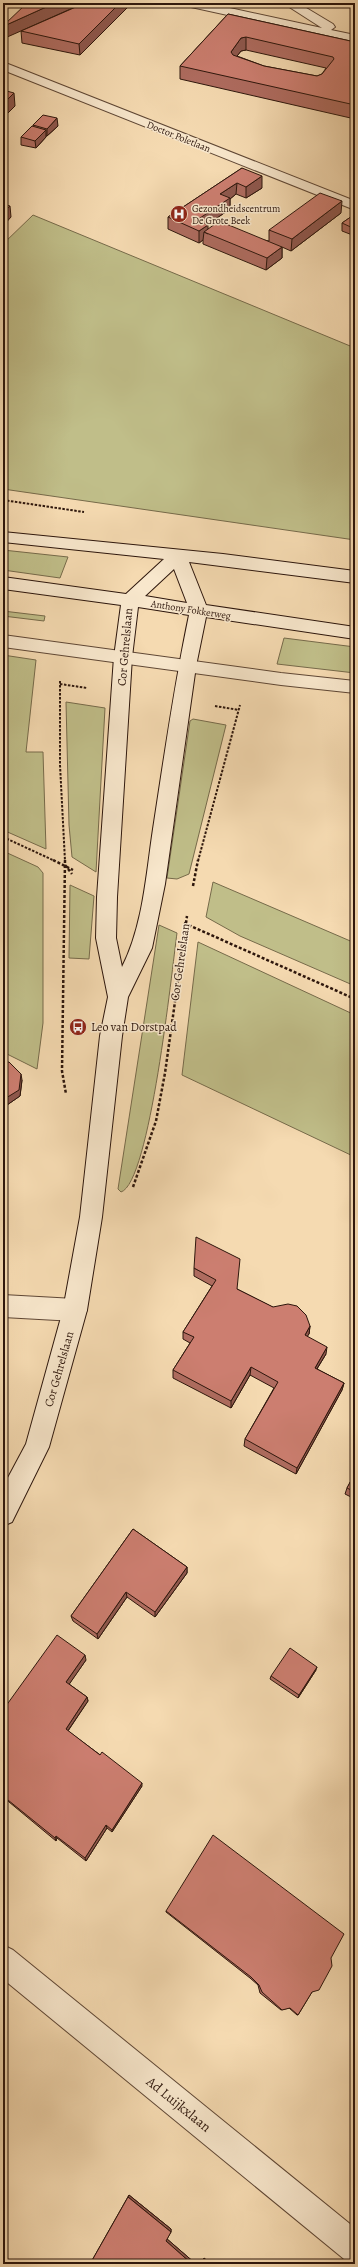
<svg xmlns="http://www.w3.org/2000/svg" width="358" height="2267" font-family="Alegreya,serif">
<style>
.green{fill:#c0be89;stroke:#766a4a}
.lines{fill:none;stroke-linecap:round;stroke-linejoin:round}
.lane-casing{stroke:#5f4735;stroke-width:2}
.street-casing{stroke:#5f4735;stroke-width:2}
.secondary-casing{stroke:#2d160c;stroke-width:2}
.path-far1{stroke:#2d160c;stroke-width:2;stroke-dasharray:2.5 1.5;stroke-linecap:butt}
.path{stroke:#2d160c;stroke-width:2.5;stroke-dasharray:3 2;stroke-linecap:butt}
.lane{fill:#f8e7cc;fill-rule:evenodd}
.street{fill:#f8e7cc;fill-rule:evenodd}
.secondary{fill:#f8e7cc;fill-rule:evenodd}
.wall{fill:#af6c60;stroke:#2d160c;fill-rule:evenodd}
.shaded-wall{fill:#8f584e;stroke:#2d160c}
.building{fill:#cc7e70;stroke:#2d160c;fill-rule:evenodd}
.labels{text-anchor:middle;stroke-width:3;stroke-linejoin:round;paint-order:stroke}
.far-street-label{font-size:10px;fill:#2d160c;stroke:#f8e7cc}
.far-poi-label{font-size:10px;fill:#2d160c;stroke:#f8e7cc;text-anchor:start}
.street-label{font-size:12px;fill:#2d160c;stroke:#f8e7cc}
.poi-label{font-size:12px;fill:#2d160c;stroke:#f8e7cc;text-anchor:start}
.near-street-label{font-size:14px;fill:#2d160c;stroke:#f8e7cc}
</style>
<rect width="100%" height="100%" fill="#f5dab1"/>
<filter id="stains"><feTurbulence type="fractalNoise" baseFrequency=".005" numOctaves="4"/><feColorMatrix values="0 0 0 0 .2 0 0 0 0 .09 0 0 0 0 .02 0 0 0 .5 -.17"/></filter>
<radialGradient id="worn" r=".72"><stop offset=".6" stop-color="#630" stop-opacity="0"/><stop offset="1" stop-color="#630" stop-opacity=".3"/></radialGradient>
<path class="green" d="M33,215L355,348V540L3,489V244Z
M3,550L68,557L60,578L3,570Z
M3,611L45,616L44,621L3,616Z
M284,638L355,647V673L277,664Z
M3,655L36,660L26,752H43L46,849L3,830Z
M66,702L105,708L96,872L72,857L69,825Z
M193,719L226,725L189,874L177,879L167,878L190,721Z
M3,851L38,867L43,873V1023L37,1069L3,1052Z
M213,882L355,943V986L240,936L206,917Z
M70,885L94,896L89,959L69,958Z
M159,925L177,933C172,969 150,1183 121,1192L118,1189Z
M198,942L355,1015V1157L182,1075Z"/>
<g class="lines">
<defs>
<path id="lane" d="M185,3H207L322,28L283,3H298L333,24L335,27L331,30L355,35V43L191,7Z
M3,62L355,201V210L3,70Z
M3,635L281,673L355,681V693L281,685L3,647Z"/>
<path id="street" d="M3,1295L75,1299L83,1302L87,1310L83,1318L75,1321L3,1317Z
M3,1945L13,1950L355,2228V2264L344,2259L3,1979Z"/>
<path id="secondary" d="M3,532L223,554L355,571V583L189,562L206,605L355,627V639L206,617L196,666L165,884L152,948L128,997L122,1036L102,1217L87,1310L49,1447L12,1522L3,1526V1487L26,1444L63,1310L80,1217L100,1036L108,997L96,938L97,897L114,657L121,605L3,589V577L126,594L164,559L3,542ZM174,569L187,603L145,596ZM138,607L189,615C174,686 164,758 153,829C146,875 143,926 122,967L116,938L117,897L132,657Z"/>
</defs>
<use href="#lane" class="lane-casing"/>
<use href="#street" class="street-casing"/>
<use href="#secondary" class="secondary-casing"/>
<path class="path-far1" d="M3,500L84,512
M60,681V765L65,861
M60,684L87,688
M215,706L239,710
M3,837L55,861
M198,861L240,705"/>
<path class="path" d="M53,860L73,870
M65,860L62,1071L66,1094
M65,865L72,874
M193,886L198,860
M184,923L355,999
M133,1187L156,1121L165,1073L187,916"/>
<use href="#lane" class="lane"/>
<use href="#street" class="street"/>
<use href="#secondary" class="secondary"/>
</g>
<path class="wall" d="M85,3H132L80,55L22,43L21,31Z
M228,14L355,42V119L180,79V66ZM246,50L326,68L322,74L317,76L264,66L237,56L241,51Z
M33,125L58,126L47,136H46V137L36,148L21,145V137L33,126Z
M242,168L262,188L246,198L236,194L230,199V209L207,225L208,229L269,241V230L341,213L291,251L282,247V258L266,270L203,244V240L199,243L168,229V217Z
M355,214V236L342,231V223Z
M3,1062L22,1080L20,1096L7,1105L3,1104Z
M194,1268L237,1289L310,1326L309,1334L307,1336L326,1354L317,1369L344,1383L342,1390L296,1474L244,1446L245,1439L274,1388L250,1375L231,1408L173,1378V1370L190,1343L183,1339V1332L212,1286L194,1276Z
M355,1473V1499L345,1494L347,1488Z
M133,1529L187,1567V1573L155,1617L127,1597L98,1639L73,1621L71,1616Z
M86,1660L69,1684L87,1697L88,1701L68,1731L142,1786L112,1832L107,1828L86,1861L57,1838L56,1841L3,1797V1710Z
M316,1670L298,1698L270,1679L271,1676Z
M166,1911L312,1992L298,2015H297L289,2008L281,2010L260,1993L258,1985L250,1978L166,1912Z
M129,2195L171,2229V2232L167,2239L196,2264H90Z
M204,2258L211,2264H201Z"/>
<path class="shaded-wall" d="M55,3H84L5,38L4,26Z
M120,3H132L80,55L79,44Z
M246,37V50L241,51L230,65L231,52L241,38Z
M14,93L15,106L3,118V104Z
M57,118L58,126L47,136V129Z
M46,130V137L36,148L35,141Z
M262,176V188L246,198V187Z
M237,183L236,194L230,199V209L198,231L197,220L220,194Z
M342,201L341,213L291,251L292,239Z
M10,206L11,217L3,226V213Z
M208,225V234L204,232L203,240L199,243V231Z
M282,247V258L266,270L267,258Z
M21,1074L22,1080L20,1096L7,1105L6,1098Z
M310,1326L309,1334L303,1343L305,1335Z
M327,1347L326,1354L313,1375L315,1368Z
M251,1367L250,1375L231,1408V1401Z
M344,1383L342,1390L296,1474L297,1468Z
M187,1567V1573L155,1617V1612Z
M126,1592L127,1597L98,1639L97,1634Z
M85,1655L86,1660L68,1686L66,1682Z
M317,1667L316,1670L298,1698L299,1695Z
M87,1697L88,1701L67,1732L66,1729Z
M142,1783V1786L112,1832V1830Z
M106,1825L107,1828L86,1861L85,1858Z
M56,1836L57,1838L56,1841L55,1838Z
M129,2195L171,2229V2232L128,2197Z
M166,2238L196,2264H192L166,2241Z
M204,2258L211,2264H207L204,2261Z"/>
<path class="building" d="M27,3H55L4,26V25Z
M85,3H120L79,44L21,31Z
M228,14L355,42V105L180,66ZM246,37L333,57L334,59L322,74L317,76L264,66L233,55L231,52L241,38Z
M3,90L14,93L3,104Z
M43,115L57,118L47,129L33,125Z
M32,126L46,130L35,141L21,137Z
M242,168L262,176L246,187L237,183L220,194L230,198L197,220L208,225L199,231L168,217Z
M320,193L342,201L292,239L269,230Z
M3,204L10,206L3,213Z
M355,214V229L342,223Z
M219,221L282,247L267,258L204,232Z
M3,1062H9L21,1074L19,1090L6,1098H3Z
M196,1237L240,1259L237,1289L273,1307L288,1304L297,1306L306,1315L310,1326L305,1335L327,1347L315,1368L344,1383L297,1468L245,1439L278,1382L251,1367L231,1401L173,1370L194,1337L183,1332L216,1280L194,1268Z
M355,1473V1492L347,1488Z
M133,1529L187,1567L155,1612L126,1592L97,1634L71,1616Z
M57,1635L85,1655L66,1682L87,1697L66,1729L100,1755L102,1752L142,1783L112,1830L106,1825L85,1858L56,1836L55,1838L3,1796V1710Z
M290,1648L317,1667L299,1695L271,1676Z
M213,1835L344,1934L331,1958L332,1966L319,1990L312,1992L298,2015L290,2008L282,2010L262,1992L259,1985L251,1977L166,1911Z
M128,2197L171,2232L166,2241L192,2264H90Z
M204,2261L207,2264H203Z"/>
<defs>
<symbol id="hospital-disc" viewBox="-11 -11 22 22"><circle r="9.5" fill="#8f2418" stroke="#f8e7cc"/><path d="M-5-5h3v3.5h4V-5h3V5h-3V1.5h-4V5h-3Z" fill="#fff"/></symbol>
<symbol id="bus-disc" viewBox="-11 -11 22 22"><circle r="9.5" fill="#8f2418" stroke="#f8e7cc"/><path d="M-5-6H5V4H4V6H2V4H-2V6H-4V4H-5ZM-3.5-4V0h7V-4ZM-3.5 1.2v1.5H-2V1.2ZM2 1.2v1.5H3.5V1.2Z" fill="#fff"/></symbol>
</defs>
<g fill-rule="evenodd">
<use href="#hospital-disc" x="169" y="204" width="20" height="20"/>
<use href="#bus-disc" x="68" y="1017" width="20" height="20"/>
</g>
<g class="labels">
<g class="far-street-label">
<text transform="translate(179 136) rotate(22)" y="4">Doctor Poletlaan</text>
<text transform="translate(191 609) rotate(9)" y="4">Anthony Fokkerweg</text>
</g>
<g class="far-poi-label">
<text x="192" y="212">Gezondheidscentrum<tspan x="192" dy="12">De Grote Beek</tspan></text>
</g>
<g class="street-label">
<text transform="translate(125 647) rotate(-85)" y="4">Cor Gehrelslaan</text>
<text transform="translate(180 962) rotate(-82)" y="4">Cor Gehrelslaan</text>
<text transform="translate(59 1369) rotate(-74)" y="4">Cor Gehrelslaan</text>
</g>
<g class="poi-label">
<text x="91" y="1031">Leo van Dorstpad</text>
</g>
<g class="near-street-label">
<text transform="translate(179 2104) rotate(39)" y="5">Ad Luijkxlaan</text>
</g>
</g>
<rect width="358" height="2267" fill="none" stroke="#f5dab1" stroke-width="16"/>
<rect x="4" y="4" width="350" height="2259" fill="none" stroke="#2d160c" stroke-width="2"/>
<rect x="8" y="8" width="342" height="2251" fill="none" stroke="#2d160c"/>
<rect width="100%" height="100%" filter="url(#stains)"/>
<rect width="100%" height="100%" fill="url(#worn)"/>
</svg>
